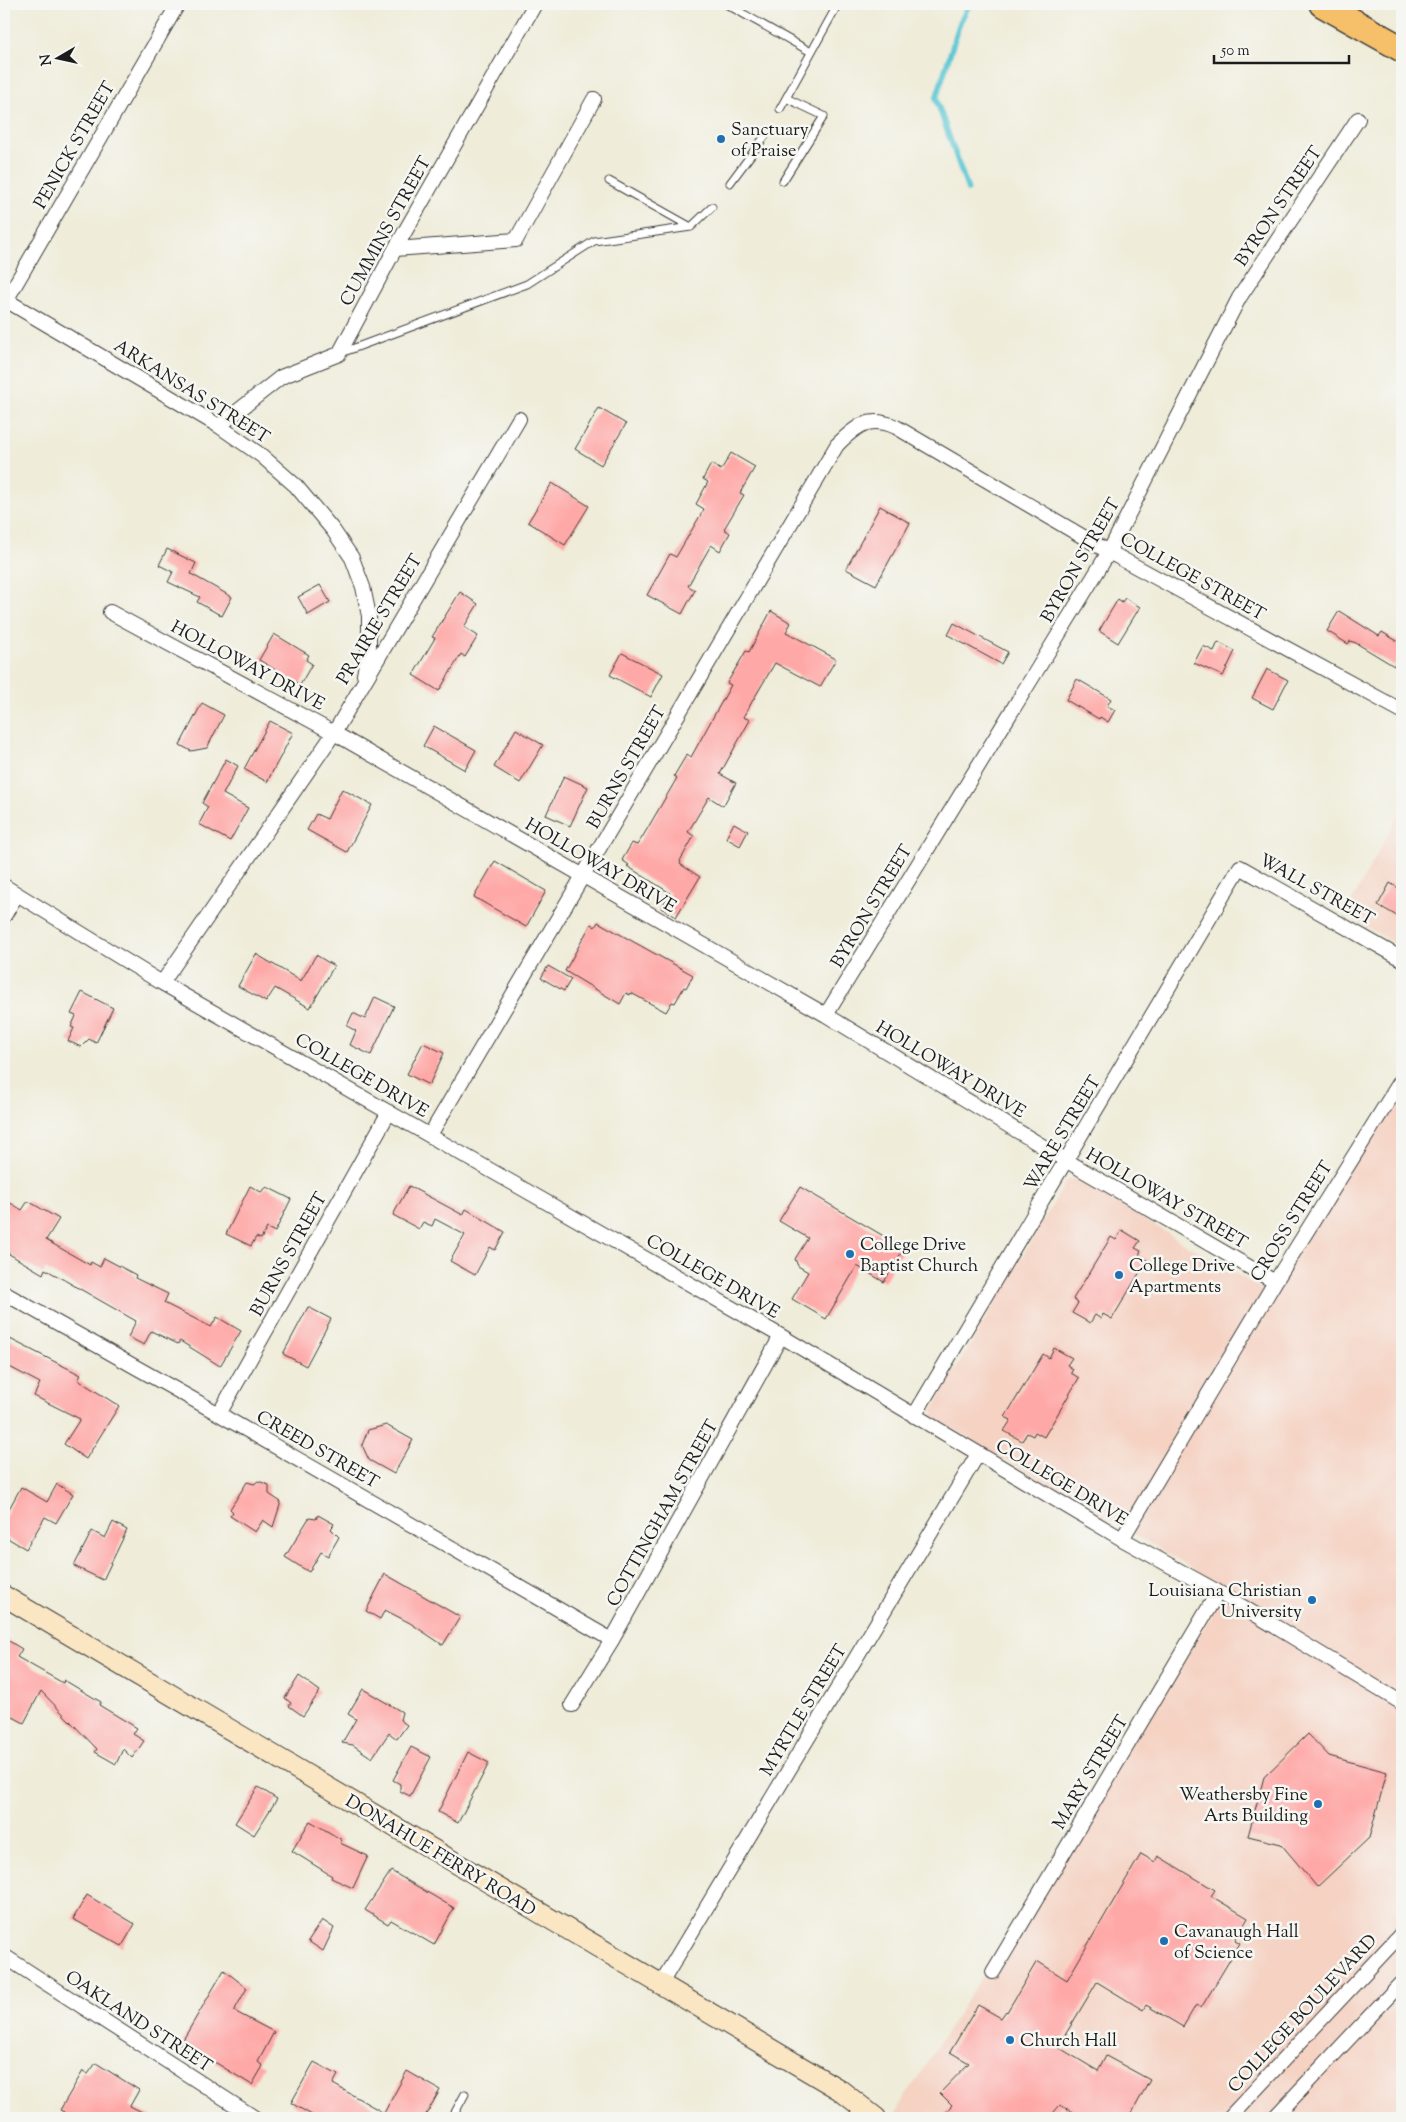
<svg xmlns="http://www.w3.org/2000/svg" width="1406" height="2122" font-family="'Sorts Mill Goudy',serif">
<style>
.built{fill:#f5d2c2}
.lines{fill:none;stroke-linecap:round;stroke-linejoin:round}
.stream{stroke:#5bc7d4;stroke-width:5.5}
.building{fill:#fea9a7}
.service-casing{stroke:#3c3b38;stroke-width:9}
.minor-casing{stroke:#3c3b38;stroke-width:16}
.secondary-casing{stroke:#3c3b38;stroke-width:22}
.motorway-casing{stroke:#3c3b38;stroke-width:28}
.service{stroke:#fff;stroke-width:7}
.minor{stroke:#fff;stroke-width:14}
.secondary{stroke:#fbe6c4;stroke-width:20}
.motorway{stroke:#f6c06b;stroke-width:25}
.poi-dot{fill:#1f6fb2;stroke:#f6f6f2;stroke-width:2}
.labels{text-anchor:middle;stroke-width:5;stroke-linejoin:round;paint-order:stroke}
.poi-label{font-size:18px;fill:#1c1c1c;stroke:#f6f6f2;text-anchor:start}
.street-label{font-size:18px;fill:#1c1c1c;stroke:#f6f6f2}
</style>
<rect width="100%" height="100%" fill="#f6f6f2"/>
<filter id="ink" filterUnits="userSpaceOnUse"><feTurbulence type="fractalNoise" baseFrequency=".02" numOctaves="2"/><feDisplacementMap in="SourceGraphic" scale="10" xChannelSelector="R" yChannelSelector="G"/><feConvolveMatrix kernelMatrix="1 2 1 2 8 2 1 2 1" color-interpolation-filters="sRGB"/></filter>
<filter id="wash" filterUnits="userSpaceOnUse"><feTurbulence type="fractalNoise" baseFrequency=".0096" numOctaves="4" result="noise"/><feDisplacementMap in="SourceGraphic" scale="20" xChannelSelector="R" yChannelSelector="G"/><feGaussianBlur stdDeviation="1.12" result="paint"/><feColorMatrix in="noise" values="0 0 0 0 0 0 0 0 0 0 0 0 0 0 0 0 0 1.4 0 .05"/><feComposite in="paint" operator="in"/></filter>
<g filter="url(#wash)">
<rect width="100%" height="100%" fill="#efecd9"/>
<path class="built" d="M1402,808V948L1345,914Z
M1402,1083V2118H896L895,2113L1228,1589L933,1417L932,1410L1067,1180L1076,1179L1272,1295Z"/>
<g class="lines">
<path class="stream" d="M968,190L936,99L960,22L970,4"/>
</g>
<g id="blocks">
<path class="building" d="M599,408L626,424L601,465L575,449Z
M731,453L755,467L740,493L744,495L724,529L730,533L720,551L711,545L688,586L695,590L682,614L647,595L670,554L676,557L704,509L696,504L708,482L703,479L711,464L721,470Z
M552,483L589,506L565,545L528,522Z
M880,506L910,523L876,585L846,569Z
M167,549L196,563L191,574L232,597L222,616L197,602L200,597L168,582L173,572L159,565Z
M320,585L330,602L308,615L298,597Z
M460,592L478,604L464,627L478,636L465,657L461,654L439,691L413,675L435,638L432,637Z
M1125,598L1140,607L1118,643L1099,631L1118,599L1122,602Z
M771,611L791,623L786,632L836,659L820,687L775,663L743,717L750,720L720,774L736,783L723,806L709,797L688,832L694,836L680,861L681,862L680,864L700,877L676,917L661,908L670,893L627,866L629,865L622,860L632,843L637,845L643,836L677,778L674,776L687,754L691,757L731,685L727,683L746,651L749,652Z
M1339,611L1379,636L1382,632L1402,644V651L1394,666L1356,643L1350,641L1348,644L1327,631Z
M954,623L1008,652L1001,664L948,635Z
M274,634L309,655L306,660L312,664L300,685L259,660Z
M1218,642L1235,651L1223,676L1194,663L1203,646L1214,651Z
M622,653L663,674L651,697L610,675Z
M1267,669L1288,680L1273,709L1252,698Z
M1077,679L1111,699L1107,706L1115,710L1108,722L1100,717L1099,719L1066,700Z
M202,703L224,715L207,748L191,751L180,745Z
M270,721L293,733L267,782L244,769Z
M434,726L476,750L465,770L423,746Z
M516,729L543,745L520,783L494,767Z
M226,759L238,766L223,794L248,808L230,841L199,824L208,807L202,803Z
M564,776L588,787L570,826L546,815Z
M342,789L372,805L347,852L307,830L316,814L327,819Z
M734,823L748,831L740,846L726,838Z
M495,861L546,891L526,927L474,897Z
M1390,883L1402,890V919L1378,905Z
M598,922L693,975L686,988L684,987L675,1003L672,1002L666,1012L631,993L630,995L626,993L620,1004L565,971L591,924L595,927Z
M256,954L301,981L316,955L334,966L310,1008L275,988L266,1002L238,986Z
M548,966L571,979L564,991L541,978Z
M82,992L113,1008L96,1043L89,1039L81,1047L68,1041L74,1028L71,1027L76,1016L71,1014Z
M375,997L394,1006L371,1055L350,1045L356,1031L347,1026L353,1013L365,1019Z
M423,1043L444,1053L429,1085L407,1074Z
M250,1186L261,1192L267,1187L291,1199L275,1232L267,1228L261,1239L256,1237L251,1246L226,1234Z
M409,1186L463,1215L466,1209L505,1232L495,1250L490,1247L475,1275L450,1261L465,1235L435,1219L432,1226L423,1222L419,1229L393,1215Z
M800,1187L904,1248L884,1282L857,1266L826,1319L792,1299L808,1272L798,1266L795,1259L808,1238L779,1221Z
M4,1199L22,1210L28,1201L59,1219L46,1240L90,1265L91,1262L100,1267L104,1258L136,1275L135,1278L168,1294L164,1303L211,1327L217,1317L241,1331L220,1366L180,1341L178,1344L151,1331L144,1345L128,1337L136,1321L45,1269L43,1274L4,1251Z
M1122,1230L1140,1241L1135,1248L1141,1251L1139,1255L1147,1260L1112,1319L1103,1314L1101,1319L1095,1315L1090,1323L1072,1313L1078,1303L1073,1299L1111,1237L1116,1240Z
M308,1307L331,1319L306,1366L283,1354Z
M10,1339L81,1375L78,1380L119,1406L86,1459L64,1444L80,1419L34,1396L40,1383L4,1364V1351Z
M1054,1348L1072,1358L1067,1365L1073,1369L1071,1373L1079,1378L1044,1437L1035,1432L1033,1436L1027,1433L1022,1441L1004,1431L1011,1420L1005,1417L1043,1354L1049,1358Z
M386,1425L413,1440L394,1474L369,1460L362,1445L368,1430Z
M258,1481L269,1485V1494L281,1502L273,1527L263,1520L255,1532L230,1516L233,1512L230,1509L247,1482L254,1484Z
M57,1484L73,1494L56,1523L45,1517L26,1549L4,1536V1518L21,1487L47,1502Z
M318,1515L334,1524L331,1529L339,1537L328,1556L321,1552L309,1572L285,1557L309,1518L316,1519Z
M113,1522L127,1530L103,1580L74,1566L92,1531L105,1538Z
M385,1574L460,1617L443,1645L410,1623L385,1610L380,1619L366,1611Z
M4,1638L22,1649L17,1657L63,1683L64,1680L101,1702L99,1705L137,1728L133,1734L144,1741L132,1758L123,1749L116,1764L95,1752L97,1749L41,1691L24,1723L4,1712Z
M299,1676L320,1691L303,1716L289,1706L291,1703L285,1698Z
M363,1689L402,1712L400,1720L407,1725L397,1739L389,1733L372,1758L353,1745L342,1743L356,1719L348,1714Z
M1308,1734L1329,1756L1387,1772L1369,1838L1317,1887L1281,1844L1248,1836L1264,1777Z
M411,1747L431,1757L410,1796L400,1791V1784L393,1780Z
M468,1752L489,1763L458,1823L438,1812Z
M258,1787L277,1799L254,1835L235,1823Z
M310,1821L342,1840L340,1843L368,1856L353,1888L331,1878L332,1876L292,1851Z
M1141,1854L1155,1862L1158,1856L1215,1890L1211,1896L1248,1918L1235,1940L1240,1943L1201,2008L1196,2005L1183,2027L1146,2005L1143,2010L1097,1982L1058,2047L1098,2071L1106,2056L1150,2080L1129,2118H1084L1060,2105L1049,2118H940L952,2105L940,2093L969,2063L950,2052L978,2005L1001,2018L1006,2011L1007,2012L1037,1961L1067,1980Z
M391,1871L454,1908L434,1945L391,1920L388,1924L365,1910Z
M87,1895L135,1924L122,1946L73,1919Z
M322,1920L334,1928L323,1951L308,1941Z
M224,1970L247,1988L234,2011L274,2032L258,2062L263,2066L252,2085L218,2064L180,2045Z
M314,2062L338,2075L333,2084L384,2113L407,2071L440,2090L424,2118H317L291,2103Z
M96,2063L139,2090L130,2106L154,2118H60L64,2112L60,2110L83,2071L88,2074Z"/>
</g>
</g>
<g filter="url(#ink)">
<use href="#blocks" fill-opacity="0" stroke="#3c3b38" stroke-width="1"/>
<g class="lines">
<defs>
<path id="service" d="M726,4L811,52
M780,109L838,4
M609,181L691,227
M783,181L824,116L786,98
M730,183L765,136
M341,353L527,284L594,241L691,227L712,207
M452,2118L465,2094"/>
<path id="minor" d="M395,249L516,240L594,99
M4,299L219,426L262,456L296,486L333,530L352,558L363,587L369,616V646L364,675
M4,304L178,4
M219,426L281,377L339,354L395,249L535,4
M110,612L334,733L826,1015L1067,1161L1275,1282
M4,886L162,983L781,1336L1122,1539L1218,1592L1402,1703
M4,916L17,894
M162,983L334,733L519,419
M826,1015L1109,552L1239,298L1358,119
M430,1135L837,445C856,426 869,415 896,427L1109,552L1402,711
M4,1293L219,1414L612,1640
M219,1414L389,1112
M914,1416L1240,867L1402,959
M1122,1539L1275,1282L1402,1079
M572,1705L612,1640L781,1336
M4,1956L255,2118
M993,1972L1218,1592
M660,1985L978,1454
M1229,2118L1402,1933
M1274,2118L1402,1982"/>
<path id="secondary" d="M4,1596L840,2090L876,2118"/>
<path id="motorway" d="M1322,4L1402,49"/>
</defs>
<use href="#service" class="service-casing"/>
<use href="#minor" class="minor-casing"/>
<use href="#secondary" class="secondary-casing"/>
<use href="#motorway" class="motorway-casing"/>
<use href="#service" class="service"/>
<use href="#minor" class="minor"/>
<use href="#secondary" class="secondary"/>
<use href="#motorway" class="motorway"/>
</g>
</g>
<g class="poi-dot">
<circle cx="721" cy="139" r="5"/>
<circle cx="850" cy="1254" r="5"/>
<circle cx="1119" cy="1275" r="5"/>
<circle cx="1312" cy="1600" r="5"/>
<circle cx="1318" cy="1804" r="5"/>
<circle cx="1164" cy="1941" r="5"/>
<circle cx="1010" cy="2040" r="5"/>
</g>
<g class="labels">
<g class="poi-label">
<text x="731" y="135">Sanctuary<tspan x="731" dy="21">of Praise</tspan></text>
<text x="860" y="1250">College Drive<tspan x="860" dy="21">Baptist Church</tspan></text>
<text x="1129" y="1271">College Drive<tspan x="1129" dy="21">Apartments</tspan></text>
<text x="1302" y="1596" text-anchor="end">Louisiana Christian<tspan x="1302" dy="21">University</tspan></text>
<text x="1308" y="1800" text-anchor="end">Weathersby Fine<tspan x="1308" dy="21">Arts Building</tspan></text>
<text x="1174" y="1937">Cavanaugh Hall<tspan x="1174" dy="21">of Science</tspan></text>
<text x="1020" y="2046">Church Hall</text>
</g>
<g class="street-label">
<text transform="translate(74 145) rotate(-60)" y="6">PENICK STREET</text>
<text transform="translate(1278 206) rotate(-56)" y="6">BYRON STREET</text>
<text transform="translate(385 231) rotate(-61)" y="6">CUMMINS STREET</text>
<text transform="translate(192 391) rotate(32)" y="6">ARKANSAS STREET</text>
<text transform="translate(1080 560) rotate(-60)" y="6">BYRON STREET</text>
<text transform="translate(1193 576) rotate(29)" y="6">COLLEGE STREET</text>
<text transform="translate(379 619) rotate(-59)" y="6">PRAIRIE STREET</text>
<text transform="translate(248 665) rotate(28)" y="6">HOLLOWAY DRIVE</text>
<text transform="translate(626 767) rotate(-60)" y="6">BURNS STREET</text>
<text transform="translate(601 865) rotate(30)" y="6">HOLLOWAY DRIVE</text>
<text transform="translate(1317 889) rotate(29)" y="6">WALL STREET</text>
<text transform="translate(871 906) rotate(-59)" y="6">BYRON STREET</text>
<text transform="translate(951 1069) rotate(31)" y="6">HOLLOWAY DRIVE</text>
<text transform="translate(362 1075) rotate(30)" y="6">COLLEGE DRIVE</text>
<text transform="translate(1062 1133) rotate(-59)" y="6">WARE STREET</text>
<text transform="translate(1167 1198) rotate(30)" y="6">HOLLOWAY STREET</text>
<text transform="translate(1291 1221) rotate(-58)" y="6">CROSS STREET</text>
<text transform="translate(288 1254) rotate(-61)" y="6">BURNS STREET</text>
<text transform="translate(713 1276) rotate(30)" y="6">COLLEGE DRIVE</text>
<text transform="translate(318 1449) rotate(30)" y="6">CREED STREET</text>
<text transform="translate(1062 1482) rotate(31)" y="6">COLLEGE DRIVE</text>
<text transform="translate(662 1513) rotate(-61)" y="6">COTTINGHAM STREET</text>
<text transform="translate(803 1710) rotate(-59)" y="6">MYRTLE STREET</text>
<text transform="translate(1090 1772) rotate(-59)" y="6">MARY STREET</text>
<text transform="translate(441 1855) rotate(31)" y="6">DONAHUE FERRY ROAD</text>
<text transform="translate(1302 2013) rotate(-47)" y="6">COLLEGE BOULEVARD</text>
<text transform="translate(139 2021) rotate(33)" y="6">OAKLAND STREET</text>
</g>
</g>
<rect width="1406" height="2122" fill="none" stroke="#f6f6f2" stroke-width="20"/>
<g transform="translate(58 58) rotate(261)" stroke="#f6f6f2" stroke-width="4" paint-order="stroke">
<path d="M0-4L9 19L0 12L-9 19Z" fill="#1c1c1c"/>
<text y="-8" font-size="14" font-weight="bold" text-anchor="middle" fill="#1c1c1c">N</text>
</g>
<path d="M1214 55v8h135v-8" fill="none" stroke="#1c1c1c" stroke-width="2.5"/>
<text x="1221" y="55" font-size="15" fill="#1c1c1c" stroke="#f6f6f2" stroke-width="4" paint-order="stroke">50 m</text>
</svg>
